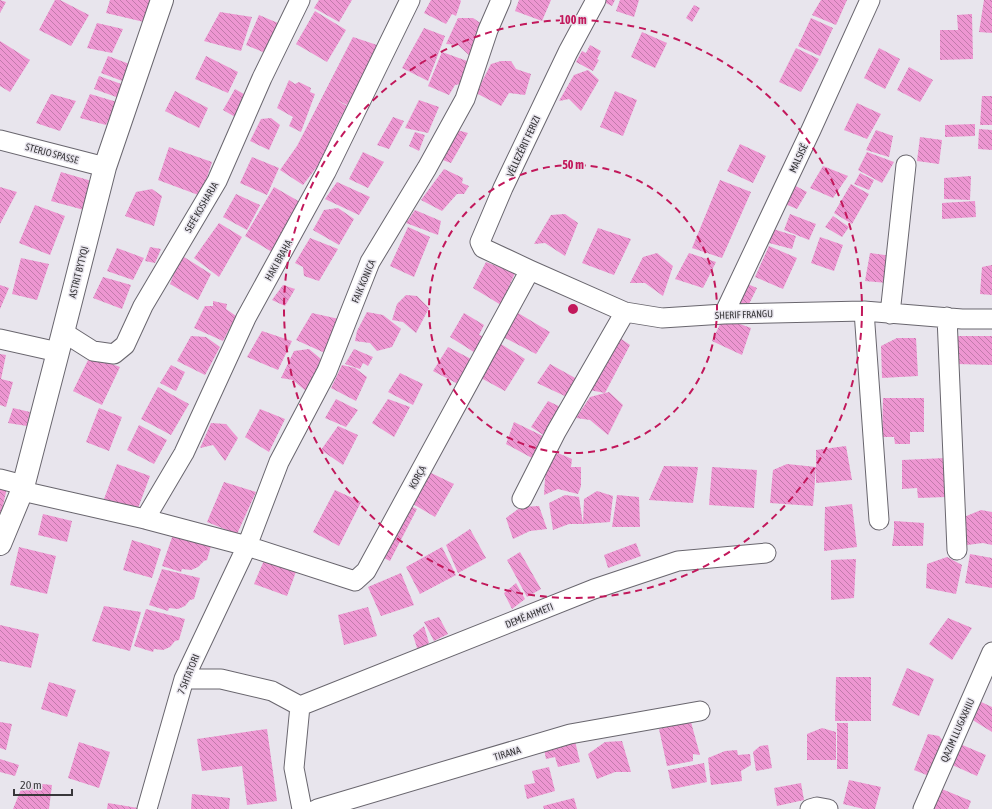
<svg xmlns="http://www.w3.org/2000/svg" width="992" height="809" font-family="'Asap Condensed',sans-serif">
<style>
.building{fill:url(#building-back-hatch)}
.lines{fill:none;stroke-linecap:round;stroke-linejoin:round}
.minor-casing{stroke:#69666e;stroke-width:21}
.tertiary-casing{stroke:#69666e;stroke-width:24}
.minor{stroke:#fff;stroke-width:19}
.tertiary{stroke:#fff;stroke-width:22}
.ring{fill:none;stroke:#c2185b;stroke-width:2;stroke-dasharray:7 5}
.labels{text-anchor:middle;stroke-width:3;stroke-linejoin:round;paint-order:stroke}
.street-label{font-size:10px;fill:#38373a;stroke:#e8e5ed}
.centre{fill:#c2185b;stroke:#e8e5ed;stroke-width:2}
.ring-label{font-size:12px;text-anchor:middle;font-weight:bold;fill:#c2185b;stroke:#e8e5ed;stroke-width:3;stroke-linejoin:round;paint-order:stroke}
</style>
<defs>
<pattern id="building-back-hatch" width="6" height="6" patternUnits="userSpaceOnUse"><rect width="6" height="6" fill="#ed96d1"/><path d="M-1 5l2 2M0 0l6 6M5-1l2 2" fill="none" stroke="#c17bab"/></pattern>
</defs>
<rect width="100%" height="100%" fill="#e8e5ed"/>
<path class="building" d="M0,0L6,2L0,13Z
M55,0H60L89,15L71,46L39,30Z
M110,0H154L144,22L106,13Z
M319,0H352L339,22L314,8Z
M431,0H460L461,1L456,16L452,14L446,24L424,13Z
M519,0H551L542,21L515,11Z
M605,0H615L612,6L604,2Z
M620,0H639L634,17L616,11Z
M821,0H847L836,25L812,15Z
M984,0H992V33L979,32Z
M694,5L700,8L692,22L686,18Z
M315,11L346,30L327,62L296,44Z
M220,12L252,17L241,51L204,41Z
M972,14L973,59L940,60V30H958L957,15Z
M259,15L285,26L270,55L246,45Z
M458,18H473L485,26L471,57L458,45L446,44Z
M811,18L833,28L820,56L798,46Z
M97,23L123,29L112,53L87,48Z
M424,28L445,36L428,81L402,68Z
M642,32L667,43L655,68L631,57Z
M353,37L377,45L360,83L347,105L335,99L347,106L333,133L322,160L303,185L280,170L297,146Z
M0,41L30,60L10,92L0,86Z
M590,45L601,51L597,59L599,60L593,71L576,62L582,51L586,53Z
M796,48L819,59L801,92L779,82Z
M879,48L900,59L885,89L864,78Z
M442,52L470,62L461,84L455,85L449,95L428,86Z
M108,56L132,65L125,82L101,73Z
M206,56L238,72L228,93L195,79Z
M501,61H511L516,69L531,74L525,95L509,93L501,106L476,93L491,64Z
M909,67L933,80L920,102L897,90Z
M588,70L599,80L581,111L569,99L559,101L574,75Z
M99,76L124,85L119,98L94,89Z
M289,80L295,84L299,82L311,88L310,92L315,94L301,132L289,126L293,117L277,108Z
M235,89L249,97L237,118L223,110Z
M175,91L208,108L199,128L165,111Z
M615,91L637,100L623,136L600,127Z
M51,94L76,101L60,131L36,123Z
M90,94L117,102L106,125L80,118Z
M982,96H992V125H980Z
M419,100L439,107L428,133L405,128Z
M857,103L881,114L867,139L844,130Z
M393,117L404,121L389,149L377,145Z
M271,118L280,125L269,150L250,141L261,119Z
M975,124V136L945,137V125Z
M979,129L992,130V150L978,149Z
M457,130L468,133L451,163L440,159Z
M876,130L893,136L889,157L866,150Z
M415,132L425,135L419,151L409,146Z
M920,137L942,140L939,164L917,161Z
M740,144L766,156L753,183L727,171Z
M169,147L212,162L201,196L158,180Z
M363,152L384,162L368,188L349,179Z
M867,152L894,162L882,183L858,170Z
M252,157L279,168L267,195L240,183Z
M823,166L848,176L833,198L810,188Z
M444,169L463,178L462,183L469,186L464,194H457L442,211L421,200Z
M61,172L95,182L84,210L51,201Z
M860,173L874,180L869,190L854,184Z
M971,176L970,200L944,199V178Z
M720,180L751,192L722,258L692,248Z
M337,182L370,197L359,215L325,199Z
M851,184L869,194L852,224L834,213Z
M794,185L807,192L797,209L785,204Z
M0,187L17,192L0,224Z
M274,187L300,202L272,252L245,236Z
M152,189L162,196L154,226L125,216L136,192Z
M236,194L260,205L247,230L223,217Z
M975,201L976,217L942,219V203Z
M35,205L65,216L50,255L19,243Z
M338,208L354,219L339,245L313,230L324,210Z
M415,210L441,221L438,235L406,223Z
M565,214L578,223L565,256L545,243L534,244L551,215Z
M790,214L816,224L809,240L784,230Z
M833,216L849,227L842,237L825,227Z
M219,223L242,237L219,277L194,258Z
M408,227L430,237L414,277L390,266Z
M598,228L631,239L614,275L582,263Z
M773,229L796,236L792,249L769,243Z
M820,237L843,245L834,271L811,263Z
M310,238L338,249L319,281L304,276L303,267L295,263Z
M769,246L797,258L783,289L755,277Z
M150,247L161,249L155,263L145,261Z
M117,248L144,258L133,280L107,271Z
M657,253L673,266L663,296L645,283H630L643,257Z
M689,253L716,262L703,288L675,279Z
M870,253L892,256L887,283L865,281Z
M184,257L211,274L198,300L170,284L176,268Z
M21,258L49,264L37,300L12,294Z
M486,262L515,273L501,305L473,288Z
M992,265V295L980,294L982,267Z
M103,277L131,285L122,309L93,298Z
M745,283L757,288L746,310L734,306Z
M0,285L9,288L0,309Z
M283,285L295,289L285,306L272,300Z
M406,295L417,296L429,308L416,333L403,322L392,320L397,304Z
M213,301L227,304L226,309L236,316L223,341L194,328L205,306H213Z
M367,312L383,315L401,329L392,347L377,351L370,343L355,341L357,331Z
M312,313L339,319L325,353L296,340Z
M464,313L484,325L479,335L485,337L477,354L450,337Z
M518,313L550,332L536,354L503,337Z
M723,318L751,328L742,355L712,341Z
M262,331L292,341L278,370L247,357Z
M191,336L206,337L220,347L205,375L177,361Z
M617,336L630,345L605,393L584,389Z
M957,336H992V365L957,364Z
M897,338H916L918,376L882,378L881,346Z
M501,344L525,359L505,391L481,378Z
M448,347L471,359L458,384L433,371Z
M309,349L321,359L307,392L293,380L281,378L294,351Z
M354,349L373,357L368,366L363,363L360,369L345,364Z
M0,354L6,355L1,379L13,382L6,407L0,405Z
M90,356L120,367L102,405L73,391Z
M550,364L577,379L569,398L537,383Z
M171,365L185,372L176,391L160,383Z
M342,365L355,368L367,377L356,401L331,388Z
M400,373L423,384L413,405L388,392Z
M158,387L189,404L171,435L141,419Z
M609,392L623,405L608,435L590,420L576,418L590,397Z
M883,398H924V432H910V444H895L894,437H882Z
M336,399L358,410L346,427L325,418Z
M388,399L410,407L394,437L372,423Z
M548,401L565,409L548,438L531,427Z
M13,408L30,412L27,426L8,423Z
M99,408L122,417L109,451L86,442Z
M260,409L285,419L269,452L245,437Z
M514,422L545,437L532,458L506,444Z
M211,423L226,424L238,438L225,461L213,445L200,448Z
M139,425L167,440L154,464L127,450Z
M338,426L358,435L343,465L321,450Z
M846,446L852,480L816,483V450Z
M558,453L572,459L571,467H581V486L578,494L558,489L544,495L546,462Z
M945,458L946,497L918,498L917,488L902,489V460Z
M117,464L150,476L137,511L104,499Z
M787,464L816,467L813,506L770,503L773,470Z
M664,466L698,467L693,503L649,500Z
M712,467L757,470L754,508L709,505Z
M429,472L454,484L435,517L408,501Z
M224,482L256,492L237,534L207,522Z
M0,487L7,488L1,514H0Z
M335,490L361,502L339,546L313,532Z
M597,491L613,496L610,522L583,524H569L553,530L549,503L565,495L579,497L583,524L584,499Z
M617,495L639,497L640,527H612Z
M406,504L417,509L390,561L378,555Z
M852,504L857,547L824,551L825,507Z
M539,506L547,529L530,531L513,539L506,518L521,507Z
M981,510L992,512V545L983,543L967,545L964,517Z
M43,514L72,521L67,542L38,535Z
M894,521L924,523L923,546H892L894,532Z
M175,529L213,539L207,560L204,561L198,567L191,570L182,569L181,572L162,566Z
M470,529L486,558L458,573L446,545Z
M132,540L161,549L152,578L123,570Z
M636,543L641,556L608,568L604,555Z
M19,547L56,556L47,594L10,585Z
M442,547L456,575L420,594L406,567Z
M520,552L541,589L527,597L507,560Z
M970,554L992,558V588L965,583Z
M947,557L962,565L956,594L926,588L927,564Z
M265,558L297,569L287,596L254,584Z
M856,559L854,598L831,600V560Z
M162,569L200,578L194,599L190,600L185,606L178,609L169,608L168,611L149,605Z
M401,573L414,605L381,616L368,587Z
M516,583L525,599L512,609L504,593Z
M104,606L141,612L130,651L92,641Z
M368,607L377,636L344,645L338,615Z
M146,609L185,619L179,640L175,641L170,647L163,650L154,649L153,652L134,646Z
M439,617L448,634L434,641L424,622Z
M948,618L972,628L952,660L929,644Z
M0,625L39,634L31,668L0,661Z
M424,626L429,643L418,651L413,635Z
M907,668L934,679L919,716L892,705Z
M836,677H871V721H835Z
M49,682L76,690L67,717L41,709Z
M979,701L992,707V732L971,719Z
M682,720L681,724L691,722L700,755L693,754V761L667,766L659,729L670,726Z
M0,722L12,724L6,750L0,748Z
M837,723H848V769H837Z
M822,728L836,732V760H807V734Z
M267,729L277,801L247,805L242,766L202,771L197,739Z
M928,734L939,736L943,741L929,776L914,770Z
M575,741L580,762L558,767L555,757L546,759L544,749Z
M622,741L631,772H615L597,779L588,754L605,742Z
M79,742L110,752L99,788L68,778Z
M960,744L986,755L977,776L950,764Z
M768,745L772,768L756,771L753,752L760,746Z
M737,750L738,755L750,754L751,765L741,771L742,781L711,785L708,758L725,751Z
M0,759L19,765L15,776L0,772Z
M704,763L707,782L672,789L668,770Z
M549,767L555,791L527,799L524,785L535,783L532,771Z
M849,780L881,787L875,809H864L843,804Z
M24,782L52,785L49,809H13Z
M801,783L804,800L777,806L774,788Z
M937,787L971,801L968,809H928Z
M192,794L230,798L229,809H191Z
M574,798L577,809H544L543,806Z
M108,803L138,808V809H107Z"/>
<g class="lines">
<defs>
<path id="minor" d="M596,0L568,52L503,188L480,242L483,248L530,270L625,312L662,318L724,314L864,311L962,319H992
M0,140L105,167
M864,311L879,520
M724,314L811,130L870,0
M890,314L906,165
M947,317L957,550
M63,332L93,351L114,354L125,345L143,306L217,181L262,78L300,0
M0,339L58,352
M0,479L23,485
M22,491L145,519L247,546L355,581L366,571L530,270
M522,499L556,432L625,312
M145,519L184,453L246,318L326,172L410,0
M184,679H221L272,691L300,706
M300,706L594,589L678,561L766,553
M300,706L294,768L302,809
M147,809L184,679L247,546L279,462L327,371L370,262L427,168L465,99L488,30L501,0
M317,809L570,734L700,711
M810,809L817,807L828,809
M923,809L992,652"/>
<path id="tertiary" d="M0,544L22,491L58,352L105,167L162,0"/>
</defs>
<use href="#minor" class="minor-casing"/>
<use href="#tertiary" class="tertiary-casing"/>
<use href="#minor" class="minor"/>
<use href="#tertiary" class="tertiary"/>
</g>
<g class="ring">
<circle cx="573" cy="309" r="144"/>
<circle cx="573" cy="309" r="289"/>
</g>
<g class="labels">
<g class="street-label">
<text transform="translate(523 146) rotate(-65)" y="4">VËLLEZËRIT FERIZI</text>
<text transform="translate(52 153) rotate(15)" y="4">STERJO SPASSE</text>
<text transform="translate(798 158) rotate(-65)" y="4">MALSISË</text>
<text transform="translate(201 207) rotate(-60)" y="4">SEFË KOSHARJA</text>
<text transform="translate(278 260) rotate(-61)" y="4">HAKI BRAHA</text>
<text transform="translate(78 272) rotate(-76)" y="4">ASTRIT BYTYQI</text>
<text transform="translate(363 281) rotate(-67)" y="4">FAIK KONICA</text>
<text transform="translate(744 314) rotate(-2)" y="4">SHERIF FRANGU</text>
<text transform="translate(417 477) rotate(-62)" y="4">KORÇA</text>
<text transform="translate(529 615) rotate(-22)" y="4">DEMË AHMETI</text>
<text transform="translate(188 674) rotate(-68)" y="4">7 SHTATORI</text>
<text transform="translate(957 730) rotate(-66)" y="4">QAZIM LLUGAXHIU</text>
<text transform="translate(507 753) rotate(-17)" y="4">TIRANA</text>
</g>
</g>
<circle cx="573" cy="309" r="6" class="centre"/>
<g class="ring-label">
<text x="573" y="24">100 m</text>
<text x="573" y="169">50 m</text>
</g>
<path d="M14 789v6h58v-6" fill="none" stroke="#38373a" stroke-width="2"/>
<text x="20" y="789" font-size="12" fill="#38373a" stroke="#e8e5ed" stroke-width="3" paint-order="stroke">20 m</text>
</svg>
